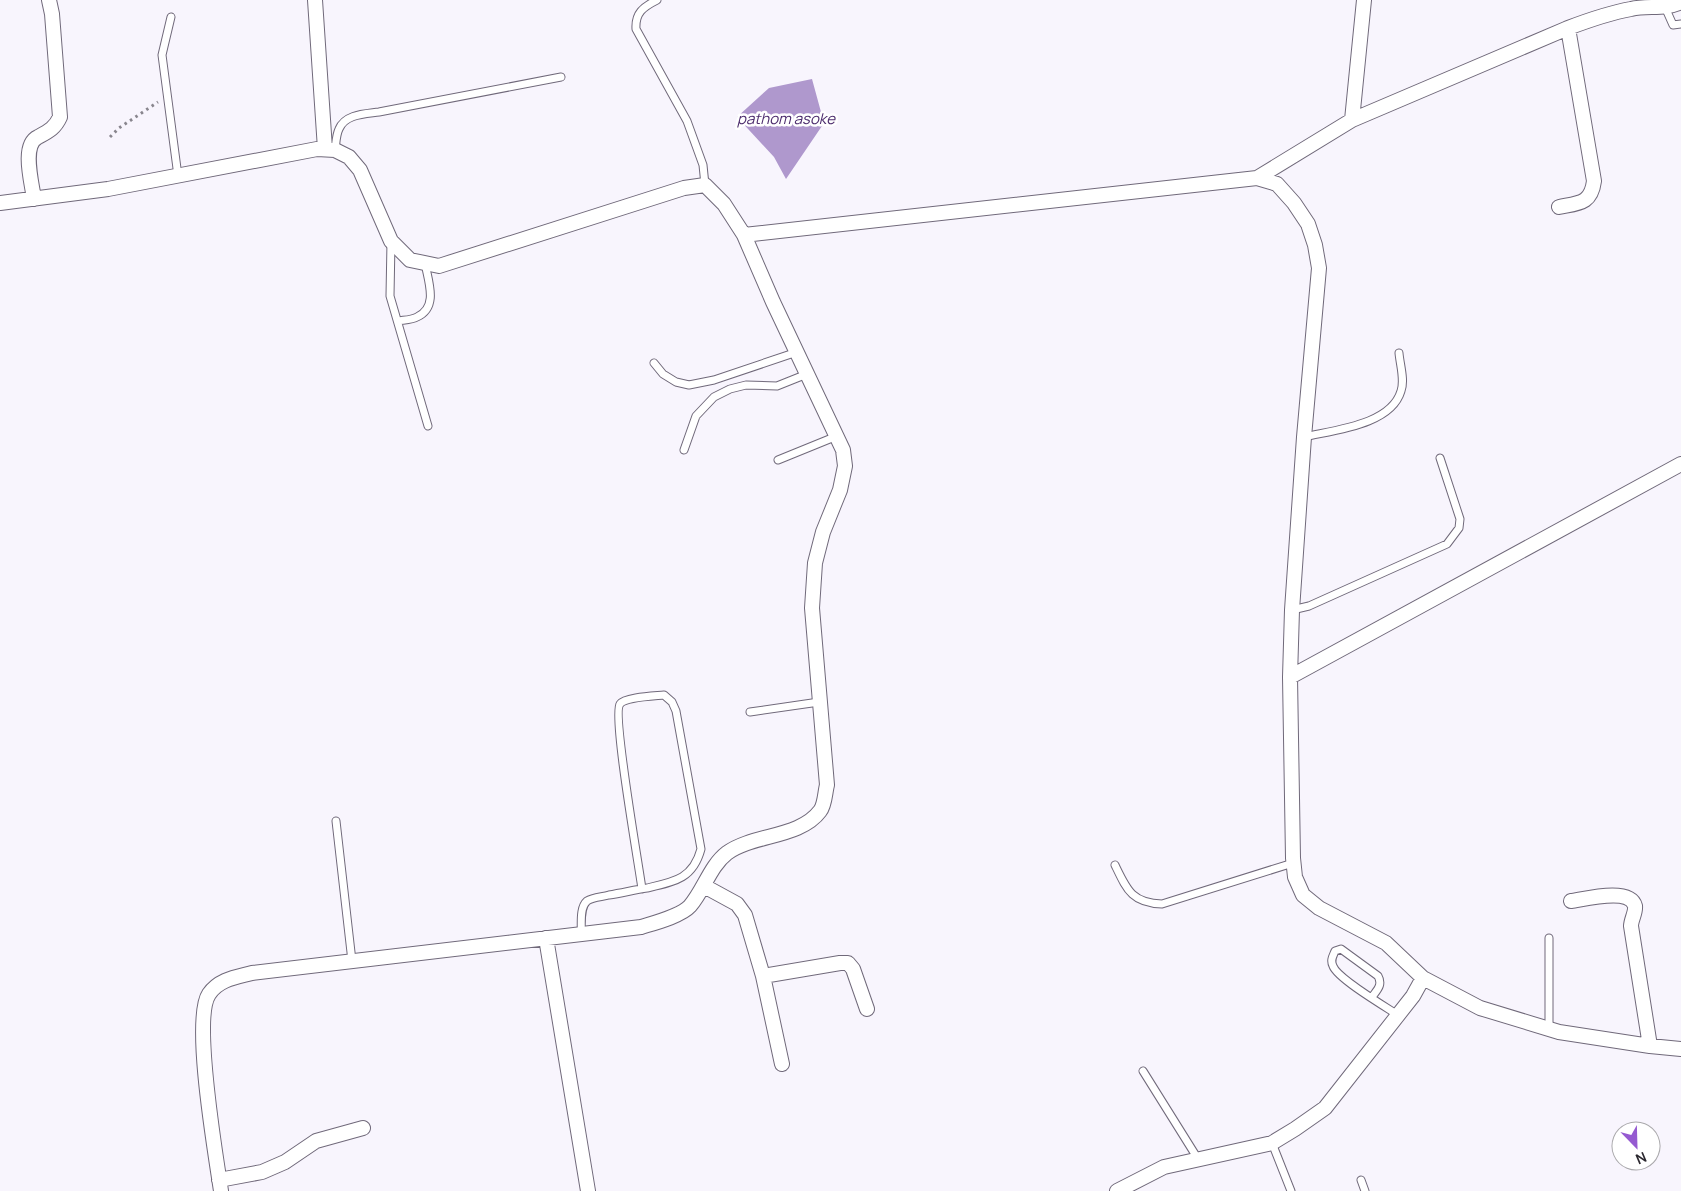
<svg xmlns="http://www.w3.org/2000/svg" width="1681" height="1191" font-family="Manrope,sans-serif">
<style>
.water{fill:#af98cd}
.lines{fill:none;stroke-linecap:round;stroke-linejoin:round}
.service-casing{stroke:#70697a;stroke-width:9}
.minor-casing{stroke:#70697a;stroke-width:16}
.path{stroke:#89868e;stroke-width:3;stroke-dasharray:2.5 4;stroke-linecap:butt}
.service{stroke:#fff;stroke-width:7}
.minor{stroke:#fff;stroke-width:14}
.labels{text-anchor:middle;stroke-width:5;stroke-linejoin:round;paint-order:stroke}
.water-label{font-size:15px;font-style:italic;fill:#4d2d6e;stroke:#fff}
</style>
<rect width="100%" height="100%" fill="#f8f5fd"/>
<path class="water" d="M812,79L824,123L786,179L774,157L737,117L769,88Z"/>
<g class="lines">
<defs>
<path id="service" d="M657,0C643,7 635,13 636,29L687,121L703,165L705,185
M1665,7L1673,25L1681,24
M171,17L162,55L178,176
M335,150C336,143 336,135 339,129C345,114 365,114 379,112L561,77
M391,242L390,296L428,426
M398,321C404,320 412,320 417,317C439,307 428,281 425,263
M654,363L663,374L676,382L689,385L714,380L797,352
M1304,437C1334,430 1391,425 1401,391C1405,380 1400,365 1399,353
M684,450L696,416L714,397L730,389L746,385L777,386L807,374
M778,460L837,436
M1292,610L1309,606L1447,544L1459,528L1460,519L1440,458
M750,712L819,702
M336,821L352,961
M1115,865C1127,890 1132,903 1162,904L1293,863
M581,934C582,925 579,908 587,901C593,897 602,897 609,895C622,893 634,890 647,888C674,882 693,879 701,849L676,711L672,702L664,695C655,696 625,697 620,704C612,714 639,866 642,889
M1549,938V1029
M1372,997C1377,990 1383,985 1378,976L1341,949L1335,951C1333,956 1330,960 1333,966C1337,978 1384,1006 1398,1015
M1143,1071L1198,1159
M1272,1143L1291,1191
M1361,1180L1365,1191"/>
<path id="minor" d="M315,0L325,149
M1352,120L1364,0
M1257,178L1352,120L1568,28C1589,20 1609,13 1631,9C1648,5 1665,10 1681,2
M34,199C32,183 21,145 38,137C49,131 55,128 60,117L52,14L49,0
M0,203L108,189L317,149L335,150L349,157L360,170L391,241L410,260L439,266L684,188L705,185L724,204L744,235L773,302L843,450L845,466L840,490L823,532L815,563L812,608L827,785C825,792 825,805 820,811C800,838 753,834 727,853C710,866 704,890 690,906C681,916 654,923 641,927L252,973C237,977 219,979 209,994C192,1019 216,1156 221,1191
M1559,207C1579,203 1591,204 1594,181L1568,28
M744,235L1257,178L1277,184L1294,203L1308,224L1315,245L1319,268L1304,437L1292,610L1290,677L1293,858L1295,877L1303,895L1319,908L1386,943L1423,978
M1290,677L1681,464
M704,886L737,904L745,915L763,976L782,1064
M1571,901C1585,899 1630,887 1635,906C1636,912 1631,920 1631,926L1650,1046
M546,938L588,1191
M763,976L840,963H848L853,969L867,1009
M219,1180L262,1172L285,1162L316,1141L363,1128
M1117,1191L1164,1167L1272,1143L1295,1129L1325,1108L1413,996L1423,978L1480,1008L1559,1032L1650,1046L1681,1049"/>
</defs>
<use href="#service" class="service-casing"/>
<use href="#minor" class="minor-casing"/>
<path class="path" d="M110,137L119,128L158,102"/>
<use href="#service" class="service"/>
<use href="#minor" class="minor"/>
</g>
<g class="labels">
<g class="water-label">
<text x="786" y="124">pathom asoke</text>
</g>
</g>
<g transform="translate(1636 1146) rotate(157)"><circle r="24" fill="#ffffff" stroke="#aaa9ac"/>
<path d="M0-4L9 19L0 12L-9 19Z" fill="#955ad1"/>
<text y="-8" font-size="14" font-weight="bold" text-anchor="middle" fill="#2b282f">N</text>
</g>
</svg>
